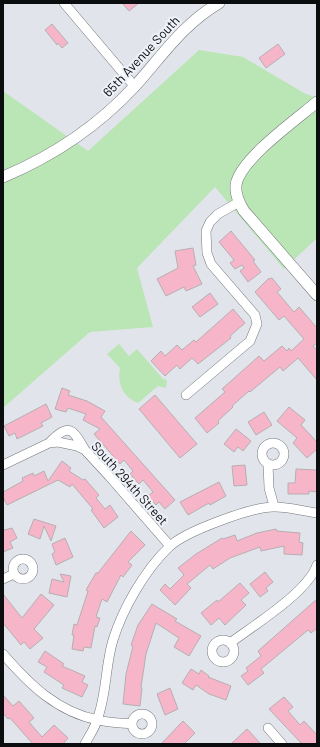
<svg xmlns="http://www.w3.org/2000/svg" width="320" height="747" font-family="Barlow,sans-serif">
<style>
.green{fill:#bae5b4}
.building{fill:#f7b5ca;stroke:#b6afb1}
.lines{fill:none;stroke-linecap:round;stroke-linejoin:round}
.minor-casing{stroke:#72757a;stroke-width:10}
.tertiary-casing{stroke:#72757a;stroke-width:12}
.minor{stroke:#fff;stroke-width:9}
.tertiary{stroke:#fff;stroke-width:11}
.labels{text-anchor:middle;stroke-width:4;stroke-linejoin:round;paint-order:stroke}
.street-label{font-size:13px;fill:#0c0d0f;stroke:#eef2f8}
</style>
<rect width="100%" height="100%" fill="#e1e5eb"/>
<path class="green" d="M199,50L243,57L304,93L317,98V238L284,269L215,187L137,268L153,327L90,332L3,408V91L88,151Z
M119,344L129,356L137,349L163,379L167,380L166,388L158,386L138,403C123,397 117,384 120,368L107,354Z"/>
<path class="building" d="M122,3H139L129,11Z
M52,24L68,43L62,48L58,43L57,45L45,30Z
M278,44L285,54L266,68L259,58Z
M231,231L255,260L253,261L261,272L248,282L240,271L244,268L242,265L235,269L230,263L234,260L219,242Z
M193,248L196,265L193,266L202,284L186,291L184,287L166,296L157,279L178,268L175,251Z
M272,278L281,289L277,292L294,312L299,307L317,328V343L313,346L317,351V380L298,358L283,371L280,367L250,392L249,391L232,406L233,407L218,421L219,423L207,433L195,418L225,392L222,389L259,356L264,361L282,346L287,351L289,348L291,351L304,339L284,316L279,320L255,292L268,279Z
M210,293L218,304L200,317L192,307Z
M233,309L245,323L230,336L231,338L198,364L192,358L180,369L177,365L165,376L151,361L161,351L165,356L177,345L182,350L194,340L196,342Z
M62,388L70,391L68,395L87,401L105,411L101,417L175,500L165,509L159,502L156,505L148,496L153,492L143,480L139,484L130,474L133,471L124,460L120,464L94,434L100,429L83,420L86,414L68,408L66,412L55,409Z
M155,395L197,444L180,458L139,409Z
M46,404L52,417L41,423L43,426L17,439L15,433L9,436L4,426Z
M289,407L305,420L301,425L317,442V449L307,458L293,443L297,438L277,421Z
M264,412L272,425L256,435L248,422Z
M236,429L251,441L243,451L238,447L234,452L224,444Z
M62,461L71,468L69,471L83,480L85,479L99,495L96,498L105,509L110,505L118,517L104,528L91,510L93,509L72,484L70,487L58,480L7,505L3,497V492L23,481L22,478L33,473L34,476L44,471L48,481Z
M245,465L247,485L234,486L232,466Z
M296,469L317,470V492L309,491V494H288V483H295Z
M219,482L226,496L210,505L209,503L188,515L180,502Z
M34,519L56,526L51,541L44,526L40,539L28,534Z
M3,527L4,530L12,528L17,538L10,542L13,548L3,552Z
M276,529L277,531L300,533L299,542L303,543L302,555L284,554V546L261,551L260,547L230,558L213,569L210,565L187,584L191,588L175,605L160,590L165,584L170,589L184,575L178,568L196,554L222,538L223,539L235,535L237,541L257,533Z
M131,531L145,545L128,562L132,565L123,577L121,575L107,602L102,599L96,617L100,618L97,627L95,626L91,648L84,647L83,651L72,649L74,635H72L74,624L77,625L88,591L86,590L96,573H98Z
M65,538L73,557L56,565L52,554L55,552L52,544Z
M265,572L273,582L266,588L268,591L260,597L250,584Z
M60,574L71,576L67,597L49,593L52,579L64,582Z
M240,583L249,593L241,600L246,605L225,625L219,618L211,625L201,613L217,600L218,602Z
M3,594L22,618L41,594L54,605L34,629L43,638L30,649L24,642L21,645L3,623Z
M317,599V628L311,633L308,630L261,669L264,673L248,685L241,676L248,671L246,668L261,656L258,651Z
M152,604L177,619L175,621L201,636L189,656L174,647L179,638L156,623L146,654L141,687L142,688L140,706L123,704L126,674L133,646L131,645L138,625Z
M45,651L64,664L62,666L85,676L82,682L88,685L82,697L62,688L64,685L44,672L47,667L38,662Z
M191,669L199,674L201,670L209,676L208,677L231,686L226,700L209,694L196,685L193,690L182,683Z
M170,688L178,709L165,715L157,694Z
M3,695L13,706L19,701L34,718L29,722L42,737L54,725L68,738L63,744H33L10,718L8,719L3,713Z
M284,697L293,707L288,711L300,725L304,721L317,735V744H302L269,709Z
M183,721L195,733L184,744H161Z
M247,729L261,744H231Z"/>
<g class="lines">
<defs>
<path id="minor" d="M64,3L135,87
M186,395L250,341L257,324L255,315L211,264L207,253L206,231L210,222L218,214L239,202
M49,443C69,422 73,429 85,450
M262 454a11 11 0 1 1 22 0a11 11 0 1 1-22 0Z
M268,464L269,488L274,506
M3,465L49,443L58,442L77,446L85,450L109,476L170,546
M13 569a10 10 0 1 1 20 0a10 10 0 1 1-20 0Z
M3,579L14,574
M212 651a11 11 0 1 1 22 0a11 11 0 1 1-22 0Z
M230,643C253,626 308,592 317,565
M3,654C29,684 57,712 98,720C109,723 121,723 132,724
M132 724a10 10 0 1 1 20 0a10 10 0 1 1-20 0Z
M268,728L282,744
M85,744C89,736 95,728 97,720C107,694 105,666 113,640C123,608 145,570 169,547C184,532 253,506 275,507C289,507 303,511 317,513"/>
<path id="tertiary" d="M317,102C297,119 239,160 236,185C235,195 239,203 244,211L317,295
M3,177C53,156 98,126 135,86C162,56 183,24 219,3"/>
</defs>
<use href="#minor" class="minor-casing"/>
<use href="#tertiary" class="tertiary-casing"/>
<use href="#minor" class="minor"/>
<use href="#tertiary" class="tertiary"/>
</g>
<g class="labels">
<g class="street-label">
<text transform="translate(141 56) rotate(-47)" y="5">65th Avenue South</text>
<text transform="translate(130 483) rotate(48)" y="5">South 294th Street</text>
</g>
</g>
<rect width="320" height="747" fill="none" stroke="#0c0d0f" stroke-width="8"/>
</svg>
